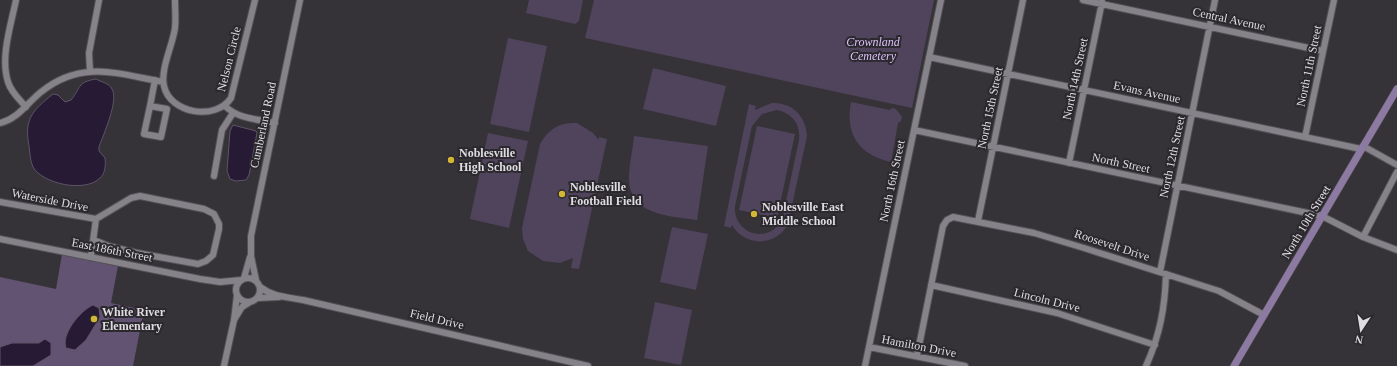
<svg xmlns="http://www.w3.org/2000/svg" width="1397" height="366" font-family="'Times New Roman',serif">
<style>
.green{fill:#4f445c;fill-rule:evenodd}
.forest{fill:#615371}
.water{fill:#271a34;stroke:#5e5468}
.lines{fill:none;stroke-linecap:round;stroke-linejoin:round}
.minor-casing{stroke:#535155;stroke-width:8}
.major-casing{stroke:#535155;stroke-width:8}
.minor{stroke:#858289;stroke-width:6}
.major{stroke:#8d7aa3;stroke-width:7}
.poi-dot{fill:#d3b635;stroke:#2b282e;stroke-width:1.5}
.labels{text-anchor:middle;stroke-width:4;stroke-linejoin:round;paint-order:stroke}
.street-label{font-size:12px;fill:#dfdde1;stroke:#2b282e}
.park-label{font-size:12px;font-style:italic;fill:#ddc3fb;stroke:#2b282e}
.poi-label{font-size:12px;font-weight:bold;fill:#dfdde1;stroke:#2b282e;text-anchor:start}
</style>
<rect width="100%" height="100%" fill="#353238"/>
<path class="green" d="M529,0H583L579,21L575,24L526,13Z
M594,0H934L912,108L585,38Z
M508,38L547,46L529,132L490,124Z
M653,68L726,86L716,126L643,109Z
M851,102L890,110L892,108L896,109L902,117L901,121L898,123L891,162C859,155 845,135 851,102Z
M772,103C792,102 806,116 807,136L788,224C776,247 745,247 732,225L731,228L724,226L749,104L756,106L755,110ZM777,110C792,113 801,124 799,140L782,220C768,245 733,234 735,206L752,126L762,114Z
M577,123L593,133L599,140V137L607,139L579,269L571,268L573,258L560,263L543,261L528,251L523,239L522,228L540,144C549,128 560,122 577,123Z
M757,126L795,134L777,218L739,210Z
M488,133L528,141L509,228L470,219Z
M634,136L708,146L697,220C669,216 629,215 629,178C629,164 633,149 634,136Z
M672,227L708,234L696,290L660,282Z
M655,302L692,310L681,365L644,358Z"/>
<path class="forest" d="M62,254L118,266L111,303L144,310L133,366H0V277L56,289Z"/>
<path class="water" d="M96,79C101,82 109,83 112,89C119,101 103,135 99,147V151L105,158C106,165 105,174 100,178C85,193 43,184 33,167C30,161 30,152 29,146C24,119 32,111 53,94L58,95L65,102L71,100C81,88 77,82 96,79Z
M233,125L256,131L257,133L249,175L246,180L236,181L230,179L227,171L230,131Z
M93,305L99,308L100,317L86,340L75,350L66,348C61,334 80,311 93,305Z
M45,339L51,343V355L33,366H0V347L12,343H39Z"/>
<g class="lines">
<defs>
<path id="minor" d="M16,0C11,25 0,57 8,82C11,92 19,99 26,107
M175,0C175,9 176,19 175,28C173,44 160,70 164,86C170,114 216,121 231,98L255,0
M1083,0L1323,51
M929,57L1361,149
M90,71L89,53L99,0
M150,106L167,109L161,137L144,134Z
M150,106L155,80
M225,106C238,119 257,119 275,123
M0,123C18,119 27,103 41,92C82,59 118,74 163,82
M914,130L1322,216L1363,237L1397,250
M1305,137L1334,0
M1363,146L1397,165
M1069,163L1102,2
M214,176L222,130L233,113
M0,202L96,219L131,198L140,196L204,209L214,214L219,224V229L213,255L206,261L198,264L137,253L108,246L94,240
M978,221L1023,0
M1363,237L1397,172
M0,239L200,279L220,282L241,280
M91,256L96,219
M1160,272L1215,0
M236 290a12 12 0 1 1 24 0a12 12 0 1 1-24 0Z
M244,278L250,257
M256,280L251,256V236L300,0
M931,285L1057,313L1155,345
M260,287C273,297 287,297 303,300L588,366
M258,298L279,297
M234,320L242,307L250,302
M869,347L965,366
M917,356L943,226L947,220L953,217L1034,233L1084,248L1219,291L1264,315
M224,366L234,320L237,295
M865,366L941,0
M1146,366C1160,335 1165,307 1166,274"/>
<path id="major" d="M1234,366L1397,89"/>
</defs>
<use href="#minor" class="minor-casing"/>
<use href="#major" class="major-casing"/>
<use href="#minor" class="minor"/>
<use href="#major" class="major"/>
</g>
<g class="poi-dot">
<circle cx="451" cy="160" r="4"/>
<circle cx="562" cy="194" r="4"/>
<circle cx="754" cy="214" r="4"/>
<circle cx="94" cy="319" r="4"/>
</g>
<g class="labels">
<g class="street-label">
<text transform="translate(1229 19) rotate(12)" y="4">Central Avenue</text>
<text transform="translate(229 59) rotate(-76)" y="4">Nelson Circle</text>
<text transform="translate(1309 66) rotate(-78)" y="4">North 11th Street</text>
<text transform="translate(1075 79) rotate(-78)" y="4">North 14th Street</text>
<text transform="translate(1147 92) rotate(12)" y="4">Evans Avenue</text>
<text transform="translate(990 108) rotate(-78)" y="4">North 15th Street</text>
<text transform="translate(263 125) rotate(-78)" y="4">Cumberland Road</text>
<text transform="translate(1172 157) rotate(-78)" y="4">North 12th Street</text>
<text transform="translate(1121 163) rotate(12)" y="4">North Street</text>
<text transform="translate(892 181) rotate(-78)" y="4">North 16th Street</text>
<text transform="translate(50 200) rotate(11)" y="4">Waterside Drive</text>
<text transform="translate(1306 222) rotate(-59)" y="4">North 10th Street</text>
<text transform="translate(1112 245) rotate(18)" y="4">Roosevelt Drive</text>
<text transform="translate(112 250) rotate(11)" y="4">East 186th Street</text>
<text transform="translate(1047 300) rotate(14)" y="4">Lincoln Drive</text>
<text transform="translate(437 319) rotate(13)" y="4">Field Drive</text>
<text transform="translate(919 346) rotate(11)" y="4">Hamilton Drive</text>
</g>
<g class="park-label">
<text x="873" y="46">Crownland<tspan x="873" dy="14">Cemetery</tspan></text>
</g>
<g class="poi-label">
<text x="459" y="157">Noblesville<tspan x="459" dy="14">High School</tspan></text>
<text x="570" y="191">Noblesville<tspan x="570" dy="14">Football Field</tspan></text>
<text x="762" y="211">Noblesville East<tspan x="762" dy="14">Middle School</tspan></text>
<text x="102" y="316">White River<tspan x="102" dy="14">Elementary</tspan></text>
</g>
</g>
<g transform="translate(1361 330) rotate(192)" stroke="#2b282e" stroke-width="3" paint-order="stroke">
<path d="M0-3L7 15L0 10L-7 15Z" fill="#dfdde1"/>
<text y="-6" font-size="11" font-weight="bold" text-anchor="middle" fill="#dfdde1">N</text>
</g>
</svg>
